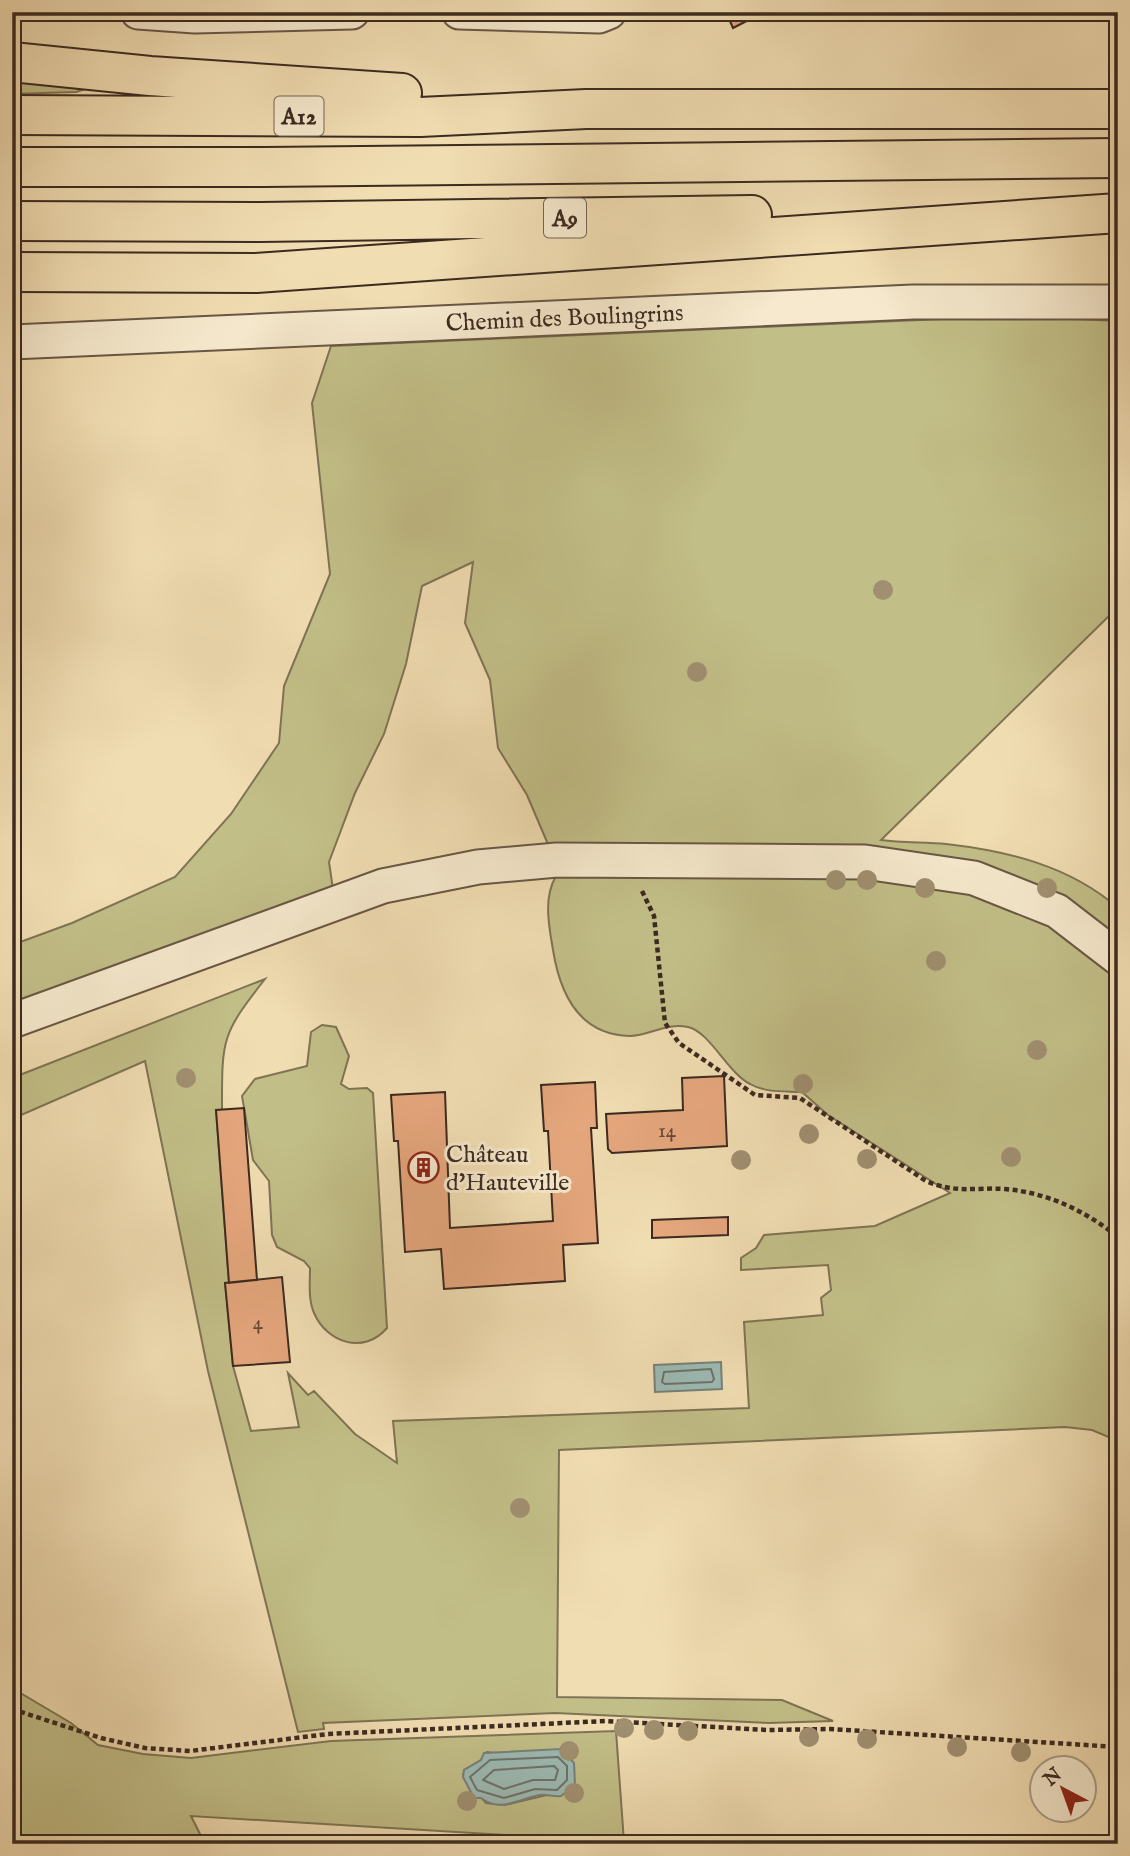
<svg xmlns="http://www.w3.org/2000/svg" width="1130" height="1856" font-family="'IM FELL English',serif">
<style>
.green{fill:#c2be87;stroke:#7f7454;stroke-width:2;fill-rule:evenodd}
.water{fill:#9cbab4;stroke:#768079;stroke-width:2}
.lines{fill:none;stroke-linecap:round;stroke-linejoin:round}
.shore{stroke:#6c726a;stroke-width:2}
.building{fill:#e6a77d;stroke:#3c2a21;stroke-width:2}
.minor-casing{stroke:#695745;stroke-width:37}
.highway-casing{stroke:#3c2a21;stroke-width:42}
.path{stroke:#3c2a21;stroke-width:4.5;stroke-dasharray:5 3.5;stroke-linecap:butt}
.minor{stroke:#f6e9cd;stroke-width:33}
.highway{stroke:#f1ddb2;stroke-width:38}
.rail-casing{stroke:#3c2a21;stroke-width:8}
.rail{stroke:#f6e9cd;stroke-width:5;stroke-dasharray:16;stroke-linecap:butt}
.tree{fill:#a08f70}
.labels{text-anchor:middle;stroke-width:6;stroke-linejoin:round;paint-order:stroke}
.number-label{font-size:21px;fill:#664938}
.shield{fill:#f6e9cd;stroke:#746355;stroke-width:2}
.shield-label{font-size:23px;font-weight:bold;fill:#3c2a21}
.street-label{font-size:24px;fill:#3c2a21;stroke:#f6e9cd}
.poi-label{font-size:24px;fill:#3c2a21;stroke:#f6e9cd;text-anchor:start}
</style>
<rect width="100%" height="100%" fill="#f1ddb2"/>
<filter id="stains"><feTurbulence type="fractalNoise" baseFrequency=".00286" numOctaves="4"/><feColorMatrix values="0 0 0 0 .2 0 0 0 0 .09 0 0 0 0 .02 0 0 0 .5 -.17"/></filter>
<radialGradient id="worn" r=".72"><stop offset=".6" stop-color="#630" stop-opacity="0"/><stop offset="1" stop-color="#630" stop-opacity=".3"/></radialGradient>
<path class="green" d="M12,74L101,84L76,92L12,94Z
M1010,316L1118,321V607L881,840C902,843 925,842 946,844C1008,851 1070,866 1118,908V950L1031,891L550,849L527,795L498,748L490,680L465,623L473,562L422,586L406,664L384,734L355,793L329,862L335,903L12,1021V945L72,923L175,877L231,814L279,743L284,686L330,574L312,403L331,346Z
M862,871L999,894L1118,967V1441L1092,1430L1065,1427L559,1450L557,1697L782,1700L833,1721L769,1723L555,1713L323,1723L324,1729L298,1732L208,1371L145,1061L12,1119V1078L265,979C221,1035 222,1039 222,1110H216L229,1283H225L233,1366L251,1431L299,1427L288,1373L308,1395L314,1391L355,1434L397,1463L393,1421L749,1408L744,1322L823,1315L821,1298L831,1290L828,1265L741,1270V1258L756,1248L764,1235L875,1226L950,1193L828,1115L802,1092C784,1091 766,1093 750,1084C727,1072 710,1032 688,1027C667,1022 649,1036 630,1036C579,1035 560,994 553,950C549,926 543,898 556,876Z
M322,1025L336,1027L349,1056L341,1084L349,1089L367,1088L373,1093L387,1328C364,1355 327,1343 314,1313C308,1299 310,1283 310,1268L304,1261L277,1247L272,1235L269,1181L253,1160L242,1096L255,1079L307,1066L311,1032Z
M12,1688L71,1723L98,1745L143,1754L191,1758L331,1741L616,1731L624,1842L191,1816L205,1844H12ZM487,1752L499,1754L547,1795L505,1805L486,1803L463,1777L464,1770L481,1760Z"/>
<path class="water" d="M721,1362L722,1389L655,1392L654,1365Z
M561,1749L574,1763L575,1785L561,1796C553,1797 547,1794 539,1795C519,1799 500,1813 481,1798H474L463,1777L464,1770L481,1760L484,1753Z"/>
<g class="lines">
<path class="shore" d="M711,1369L714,1379L712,1382L665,1384L662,1382L664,1372Z
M558,1757L567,1766V1780L557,1790L535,1789L504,1798L477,1790L470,1777L490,1760Z
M554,1766L558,1770L555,1780H533L504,1789L483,1780L494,1770Z"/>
</g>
<path class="building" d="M726,12H764L733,28Z
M724,1076L727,1146L612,1153L608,1149L606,1114L683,1110L682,1078Z
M595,1082L597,1128H591L598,1243L563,1245L565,1281L444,1289L441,1249L405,1252L398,1141H394L391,1095L445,1092L450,1228L553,1221L548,1131H544L541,1085Z
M244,1108L257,1280L229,1283L216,1110Z
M728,1217V1235L652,1238V1220Z
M282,1277L290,1362L233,1366L225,1283Z"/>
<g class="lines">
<defs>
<g id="minor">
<path d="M138,12L195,16L352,12"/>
<path d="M459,12L599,16L609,12"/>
<path id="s1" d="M12,342L913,302H1118"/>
<path d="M12,1021L383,886L478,867L557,860L865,862L974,878L1057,911L1118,958"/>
</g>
<path id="highway" d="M12,62L150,76L402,93
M12,115L420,117L586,109H1118
M12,167H264L1118,158
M12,221L260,222L752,215
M12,272L256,273L1118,213"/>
</defs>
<use href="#minor" class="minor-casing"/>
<use href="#highway" class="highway-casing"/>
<path class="path" d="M642,891L654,916L665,1023L679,1043L755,1095L800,1098L926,1181C957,1194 974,1187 1005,1189C1048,1193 1084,1210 1118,1237
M12,1709L101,1738L145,1748L190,1751L328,1734L605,1721L768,1730L830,1729L1118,1747"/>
<use href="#minor" class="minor"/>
<use href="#highway" class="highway"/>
<defs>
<path id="rail" d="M12,18L18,12"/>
</defs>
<use href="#rail" class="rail-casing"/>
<use href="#rail" class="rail"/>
</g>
<g class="tree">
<circle cx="883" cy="590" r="10"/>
<circle cx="697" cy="672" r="10"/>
<circle cx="836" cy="880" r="10"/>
<circle cx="867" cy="880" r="10"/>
<circle cx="925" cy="888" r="10"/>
<circle cx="1047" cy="888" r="10"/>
<circle cx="936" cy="961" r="10"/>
<circle cx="1037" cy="1050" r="10"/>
<circle cx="186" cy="1078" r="10"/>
<circle cx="803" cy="1084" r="10"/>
<circle cx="809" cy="1134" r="10"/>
<circle cx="1011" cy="1157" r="10"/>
<circle cx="867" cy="1159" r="10"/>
<circle cx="741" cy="1160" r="10"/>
<circle cx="520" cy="1508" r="10"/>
<circle cx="624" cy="1728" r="10"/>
<circle cx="654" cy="1730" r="10"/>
<circle cx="688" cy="1731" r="10"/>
<circle cx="809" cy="1737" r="10"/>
<circle cx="867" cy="1739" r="10"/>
<circle cx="957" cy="1747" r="10"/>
<circle cx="569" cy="1751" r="10"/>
<circle cx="1021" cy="1752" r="10"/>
<circle cx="574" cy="1793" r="10"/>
<circle cx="467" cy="1801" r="10"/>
</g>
<defs>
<symbol id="building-ring" viewBox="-11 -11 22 22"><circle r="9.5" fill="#f6e9cd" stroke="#8f2418" stroke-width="1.5"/><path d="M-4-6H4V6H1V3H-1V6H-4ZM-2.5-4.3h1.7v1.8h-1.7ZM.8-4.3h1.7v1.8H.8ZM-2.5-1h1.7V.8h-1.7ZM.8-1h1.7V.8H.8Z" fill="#8f2418"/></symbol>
</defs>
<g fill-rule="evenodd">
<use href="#building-ring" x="406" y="1150" width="35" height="35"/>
</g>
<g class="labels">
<g class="number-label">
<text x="667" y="1137">14</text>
<text x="258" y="1329">4</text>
</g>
<g class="shield">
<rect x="274.5" y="96.5" width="49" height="39" rx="5"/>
<rect x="544" y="198.5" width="42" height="39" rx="5"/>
</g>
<g class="shield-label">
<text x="299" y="124">A12</text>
<text x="565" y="226">A9</text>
</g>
<g class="street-label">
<text dy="8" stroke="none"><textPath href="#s1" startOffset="553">Chemin des Boulingrins</textPath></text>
</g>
<g class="poi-label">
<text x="446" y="1162">Château<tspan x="446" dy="28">d'Hauteville</tspan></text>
</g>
</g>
<rect width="1130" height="1856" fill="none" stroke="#f1ddb2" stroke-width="42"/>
<rect x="14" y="14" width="1102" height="1828" fill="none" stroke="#3c2a21" stroke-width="3.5"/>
<rect x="21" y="21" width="1088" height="1814" fill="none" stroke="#3c2a21" stroke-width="2"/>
<g transform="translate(1063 1789) rotate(319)"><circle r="33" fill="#f6e9cd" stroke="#ac9d88" stroke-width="2"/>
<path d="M0-5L12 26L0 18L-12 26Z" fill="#8f2418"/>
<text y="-10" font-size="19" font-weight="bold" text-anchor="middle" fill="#3c2a21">N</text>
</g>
<rect width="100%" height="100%" filter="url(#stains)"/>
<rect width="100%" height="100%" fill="url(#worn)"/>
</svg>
